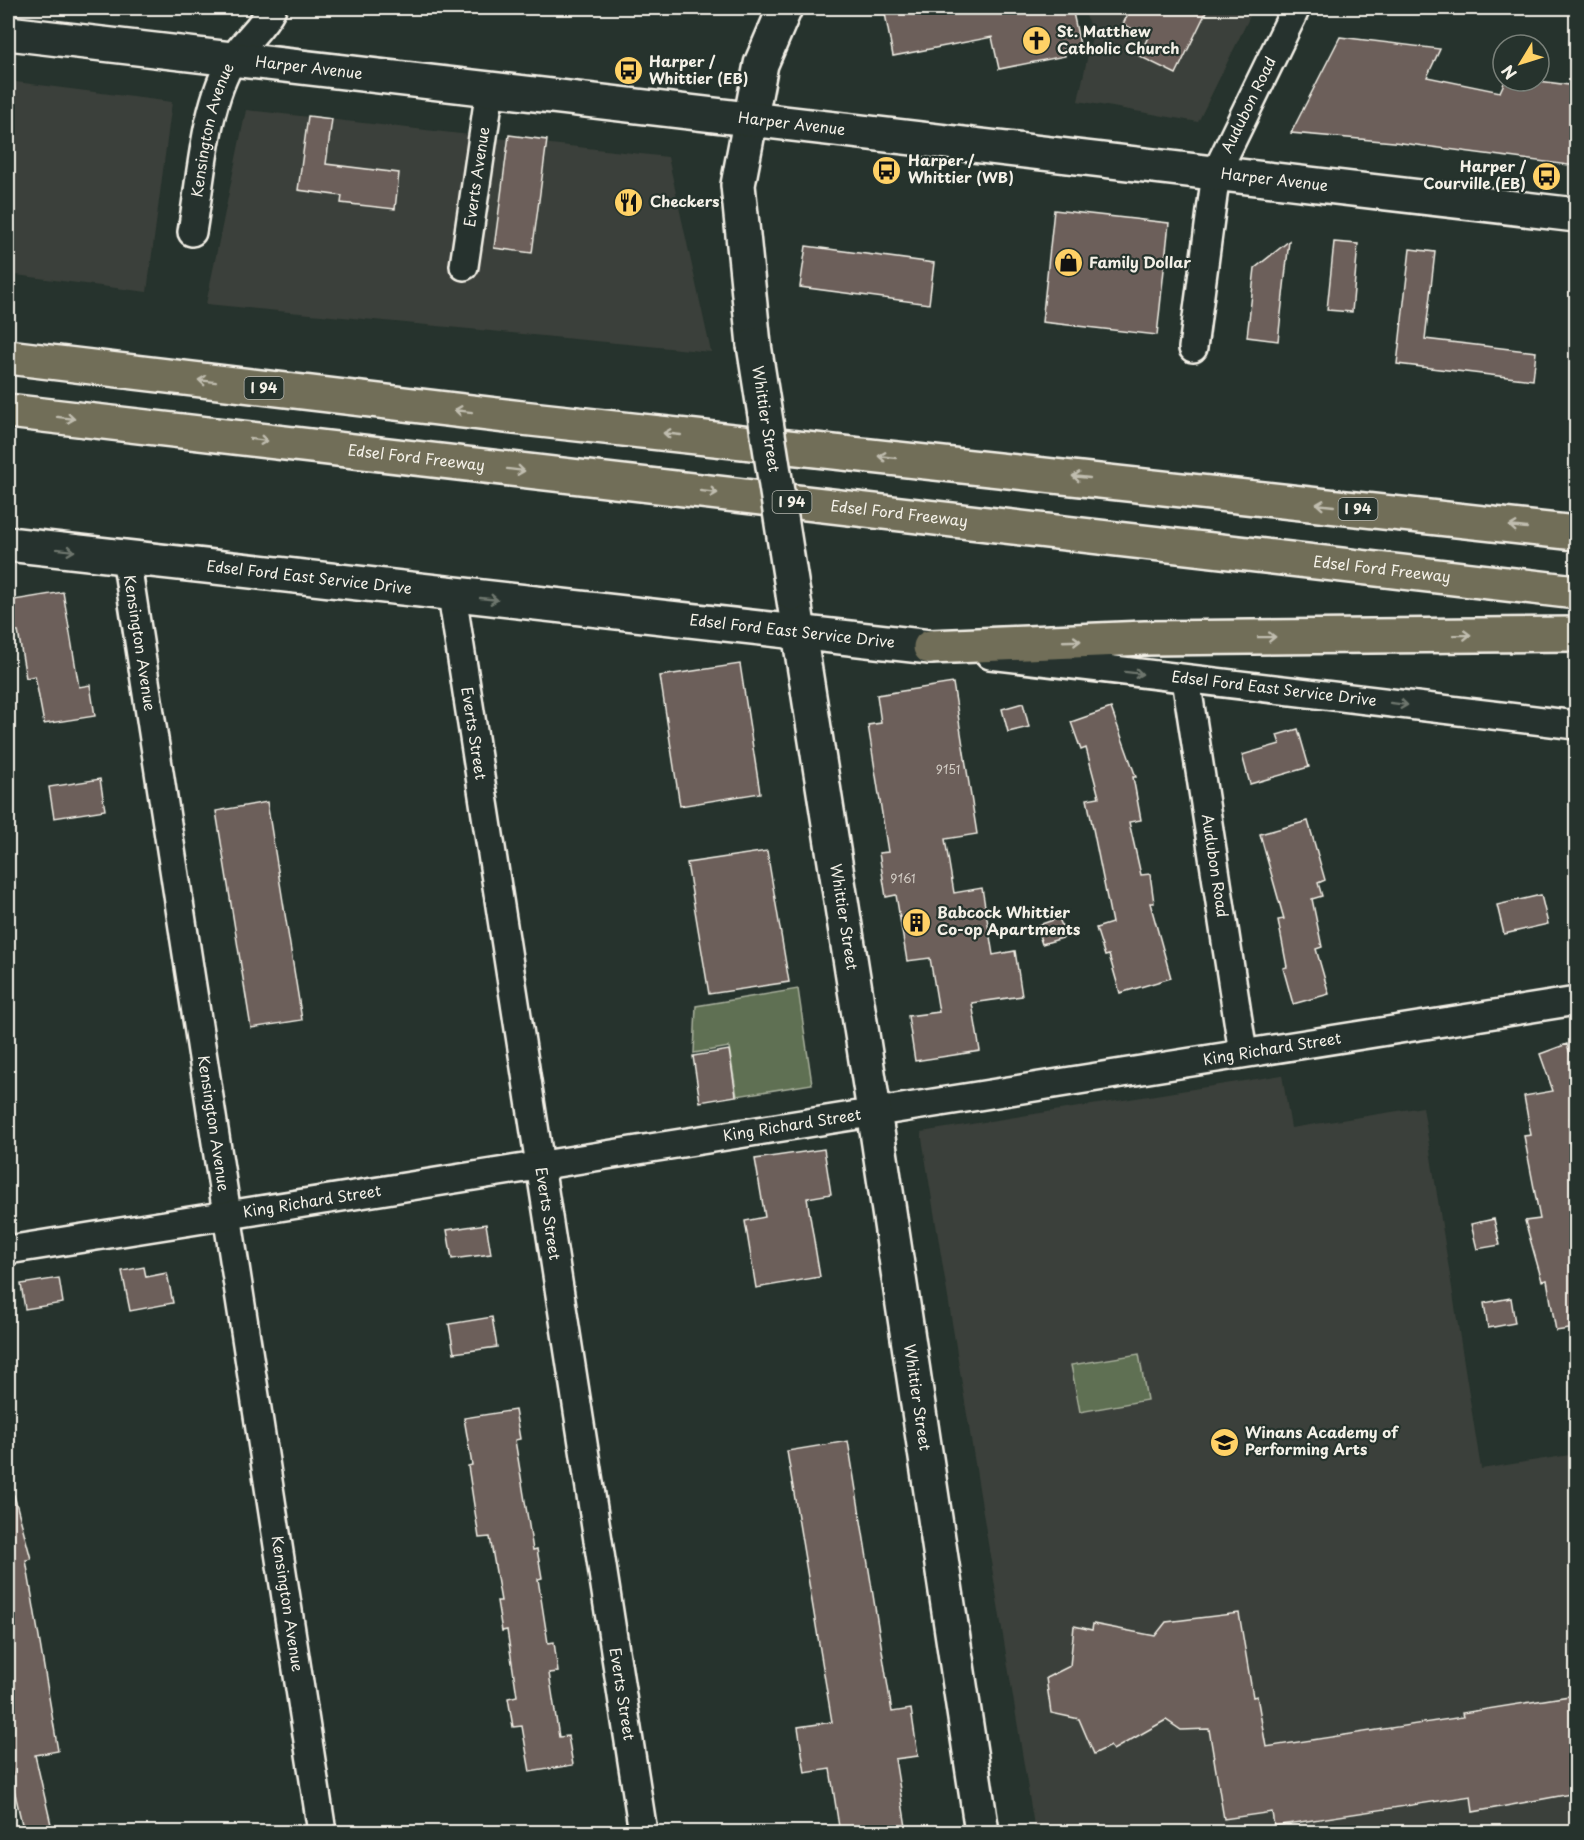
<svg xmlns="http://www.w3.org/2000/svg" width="1584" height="1840" font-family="'Playpen Sans',sans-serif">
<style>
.built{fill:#3b403a}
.green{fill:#5e7052;stroke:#a9b09d;stroke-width:1.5}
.building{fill:#6c5f5a;stroke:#f4f1e8;stroke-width:1.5}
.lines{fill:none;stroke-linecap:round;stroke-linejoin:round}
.minor-casing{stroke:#f4f1e8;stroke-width:32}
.tertiary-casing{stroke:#f4f1e8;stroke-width:38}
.secondary-casing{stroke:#f4f1e8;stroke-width:38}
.motorway-casing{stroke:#f4f1e8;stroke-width:38}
.minor{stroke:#26332d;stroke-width:27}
.tertiary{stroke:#26332d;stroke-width:33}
.secondary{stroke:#26332d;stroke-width:33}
.motorway{stroke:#716e59;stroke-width:33}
.tertiary-bridge-casing{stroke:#f4f1e8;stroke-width:38;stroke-linecap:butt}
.tertiary-bridge{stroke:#26332d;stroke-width:33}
.oneway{stroke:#c0bdaf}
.oneway2{stroke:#6e766e}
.labels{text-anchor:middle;stroke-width:4.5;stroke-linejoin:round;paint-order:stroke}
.number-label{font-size:12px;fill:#d2ccc4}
.shield{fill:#26332d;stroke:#b6b8b0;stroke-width:1.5}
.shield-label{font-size:14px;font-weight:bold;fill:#f4f1e8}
.poi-label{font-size:15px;font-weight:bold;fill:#f4f1e8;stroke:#26332d;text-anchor:start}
.street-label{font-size:15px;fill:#f4f1e8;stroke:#26332d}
</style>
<rect width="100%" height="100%" fill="#26332d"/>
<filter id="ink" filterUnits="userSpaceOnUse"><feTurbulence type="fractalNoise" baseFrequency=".0167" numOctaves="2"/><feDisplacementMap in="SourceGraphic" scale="12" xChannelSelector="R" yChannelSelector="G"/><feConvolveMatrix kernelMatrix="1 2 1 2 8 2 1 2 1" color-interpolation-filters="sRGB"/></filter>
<g filter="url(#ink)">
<path class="built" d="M1084,8H1254L1198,122L1078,101L1092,36Z
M8,81L172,102L147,292L8,274Z
M246,110L668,157L711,352L206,304Z
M1282,1075L1291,1128L1423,1107L1481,1469L1576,1454V1829L1557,1832H1035L921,1132Z"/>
<path class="green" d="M798,989L812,1084L737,1096L729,1047L694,1053L696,1006Z
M1139,1354L1147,1400L1080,1412L1071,1365Z"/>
<path class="building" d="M884,8H1072L1080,45L1064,48L1065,56L999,69L992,37L893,56Z
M1131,8H1208L1176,74L1139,56L1148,37L1123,24Z
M1340,37L1440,49L1427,77L1500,92L1505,81H1539L1576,86V166L1394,142L1291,133Z
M308,116L332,119L326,164L399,173L395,209L341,203L342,196L298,190Z
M509,135L547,140L532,253L494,248Z
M1054,210L1169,223L1157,335L1042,322Z
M1289,241L1278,341L1247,337L1255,268Z
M1334,242L1358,244L1352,312L1327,310Z
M806,246L934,263L929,304L800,287Z
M1410,249L1435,252L1425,339L1536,352L1533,380L1397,364Z
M63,592L79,687L90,685L95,716L44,724L35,676L26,678L18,631L13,632L8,601Z
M740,664L760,793L680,806L660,676Z
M953,683L977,834L945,839L954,893L982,888L993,955L1015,951L1022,996L972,1003L980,1051L915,1061L908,1016L939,1012L930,958L907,961L896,895L886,897L879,853L888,852L868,725L881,723L877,695Z
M1023,703L1029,727L1008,732L1002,709Z
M1111,708L1136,777H1133L1141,820L1129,822L1141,875L1150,874L1154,903H1150L1171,978L1120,993L1109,955L1105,956L1096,928L1112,923L1087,799L1099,797L1086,748L1081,750L1071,722Z
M1298,729L1309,767L1250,784L1242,755L1280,744L1277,735Z
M100,779L105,810L54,818L49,787Z
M267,802L302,1020L251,1028L216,811Z
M1308,821L1325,880L1318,883L1322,896L1312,899L1322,947L1316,949L1329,994L1293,1004L1283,968L1287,967L1278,920L1284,919L1260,834Z
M767,851L789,982L709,994L687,863Z
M1541,895L1548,924L1504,934L1497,905Z
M1059,918L1066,937L1042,944L1036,926Z
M1567,1044L1576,1073V1100L1572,1101L1575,1118H1570L1576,1150V1328L1556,1331L1547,1280L1542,1281L1525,1221L1540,1219L1524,1136L1531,1135L1524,1096L1553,1091L1540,1054Z
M729,1050L736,1096L700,1102L693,1056Z
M824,1149L831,1194L807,1198L820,1277L756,1288L745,1221L765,1217L755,1159Z
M1494,1219L1500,1245L1477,1249L1471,1224Z
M486,1224L491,1254L452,1259L447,1230Z
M144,1267L146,1277L167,1273L173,1303L130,1311L122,1271Z
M59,1278L63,1303L25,1309L21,1284Z
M1511,1298L1515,1323L1488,1328L1484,1303Z
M492,1317L497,1347L454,1353L449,1324Z
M515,1410L520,1439L515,1440L533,1550L537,1549L542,1578L538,1579L548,1643L554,1642L558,1672L549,1673L559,1737L568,1736L573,1765L530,1772L522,1726L513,1727L508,1698L517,1696L507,1630L502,1631L497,1601H501L490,1537L479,1538L468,1466L472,1465L464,1418Z
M848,1441L892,1712L911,1709L918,1756L895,1759L907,1833H840L830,1769L805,1773L798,1727L832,1722L787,1451Z
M14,1495L31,1559L26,1560L58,1751L35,1755L53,1833H24L11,1776L13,1775L8,1748V1496Z
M1239,1613L1253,1697L1257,1696L1266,1747L1463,1717L1462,1713L1576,1695V1793L1473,1812L1471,1796L1274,1826L1272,1812L1224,1819L1209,1729L1181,1730L1166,1720L1113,1750L1110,1746L1094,1754L1079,1719L1051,1713L1046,1678L1070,1666L1074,1626L1092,1630L1093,1624L1155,1636L1166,1622Z"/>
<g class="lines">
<defs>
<g id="minor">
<path id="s1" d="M192,232C201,180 205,103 233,59C245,40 262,28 272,8"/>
<path id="s2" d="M464,266L490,89"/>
<path id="s3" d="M1193,348L1216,173L1296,8"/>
<path id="s4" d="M126,557L322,1832"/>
<path id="s5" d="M452,595L643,1832"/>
<path id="s6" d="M990,655L1576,725"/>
<path id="s7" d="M1186,679L1243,1053"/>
<path id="s8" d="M8,1250L1576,1001"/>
</g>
<g id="tertiary">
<path d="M754,345L738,185L761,64L785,8"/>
<path id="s9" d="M8,544L930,647"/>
<path id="s10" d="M793,594L874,1111L982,1832"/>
</g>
<g id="secondary">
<path id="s11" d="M8,33L1576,215"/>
</g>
<g id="motorway">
<path d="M8,357L522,418L1576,533"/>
<path id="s12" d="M8,411L1576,592"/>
<path d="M930,647L1145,638L1576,634"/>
</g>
</defs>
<use href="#minor" class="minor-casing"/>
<use href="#tertiary" class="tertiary-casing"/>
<use href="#secondary" class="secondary-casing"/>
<use href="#motorway" class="motorway-casing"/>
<use href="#minor" class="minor"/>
<use href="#tertiary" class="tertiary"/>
<use href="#secondary" class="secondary"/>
<use href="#motorway" class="motorway"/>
<defs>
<g id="tertiary-bridge">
<path id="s13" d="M754,345L793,594"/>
</g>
</defs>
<use href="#tertiary-bridge" class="tertiary-bridge-casing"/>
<use href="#tertiary-bridge" class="tertiary-bridge"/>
</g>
<defs><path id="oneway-shaft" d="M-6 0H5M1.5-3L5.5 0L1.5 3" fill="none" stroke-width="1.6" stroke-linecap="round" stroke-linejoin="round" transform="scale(1.5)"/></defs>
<g class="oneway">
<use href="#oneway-shaft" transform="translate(207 381) rotate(-173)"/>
<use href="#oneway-shaft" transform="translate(463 411) rotate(-173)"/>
<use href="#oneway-shaft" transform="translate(66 418) rotate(7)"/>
<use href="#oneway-shaft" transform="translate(672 434) rotate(-174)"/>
<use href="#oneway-shaft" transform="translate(259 440) rotate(7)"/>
<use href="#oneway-shaft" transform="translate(887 457) rotate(-174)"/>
<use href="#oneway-shaft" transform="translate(516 470) rotate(7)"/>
<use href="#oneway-shaft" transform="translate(1081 477) rotate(-174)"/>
<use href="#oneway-shaft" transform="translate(709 492) rotate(7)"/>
<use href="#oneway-shaft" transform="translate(1325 505) rotate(-174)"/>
<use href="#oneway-shaft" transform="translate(1518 527) rotate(-174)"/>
<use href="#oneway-shaft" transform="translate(1462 635) rotate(-1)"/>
<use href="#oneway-shaft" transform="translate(1267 637) rotate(-1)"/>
<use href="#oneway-shaft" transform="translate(1072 641) rotate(-2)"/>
</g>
<g class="oneway2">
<use href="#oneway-shaft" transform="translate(66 550) rotate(7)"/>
<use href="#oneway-shaft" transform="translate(489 599) rotate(6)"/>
<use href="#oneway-shaft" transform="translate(1134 673) rotate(7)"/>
<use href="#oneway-shaft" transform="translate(1399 704) rotate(7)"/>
</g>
</g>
<defs>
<symbol id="church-disc" viewBox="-11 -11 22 22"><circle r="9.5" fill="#ffd166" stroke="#26332d"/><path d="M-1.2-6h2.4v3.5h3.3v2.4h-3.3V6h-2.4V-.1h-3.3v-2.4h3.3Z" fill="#111"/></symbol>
<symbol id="bus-disc" viewBox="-11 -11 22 22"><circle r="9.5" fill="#ffd166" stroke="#26332d"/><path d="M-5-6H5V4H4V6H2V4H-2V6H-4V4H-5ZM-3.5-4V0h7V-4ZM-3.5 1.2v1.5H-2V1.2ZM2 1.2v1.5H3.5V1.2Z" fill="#111"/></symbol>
<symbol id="restaurant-disc" viewBox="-11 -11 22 22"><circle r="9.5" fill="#ffd166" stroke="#26332d"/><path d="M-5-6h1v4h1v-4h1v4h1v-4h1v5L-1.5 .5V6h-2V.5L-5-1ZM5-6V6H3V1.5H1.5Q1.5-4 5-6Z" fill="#111"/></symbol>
<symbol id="shop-disc" viewBox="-11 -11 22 22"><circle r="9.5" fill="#ffd166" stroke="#26332d"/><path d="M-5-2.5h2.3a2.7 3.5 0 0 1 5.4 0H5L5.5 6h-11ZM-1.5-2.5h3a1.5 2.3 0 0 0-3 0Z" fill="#111"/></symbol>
<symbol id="building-disc" viewBox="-11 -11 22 22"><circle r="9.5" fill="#ffd166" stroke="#26332d"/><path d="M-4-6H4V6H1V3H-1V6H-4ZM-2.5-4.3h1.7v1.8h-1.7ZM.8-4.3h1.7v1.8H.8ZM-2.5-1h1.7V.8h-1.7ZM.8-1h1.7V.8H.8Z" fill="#111"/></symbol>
<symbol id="school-disc" viewBox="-11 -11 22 22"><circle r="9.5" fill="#ffd166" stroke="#26332d"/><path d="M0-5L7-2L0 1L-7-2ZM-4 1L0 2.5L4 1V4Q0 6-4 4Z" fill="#111"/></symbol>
</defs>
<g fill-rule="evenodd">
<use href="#church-disc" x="1020" y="24" width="33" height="33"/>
<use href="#bus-disc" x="612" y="54" width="33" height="33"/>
<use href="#bus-disc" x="870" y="154" width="33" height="33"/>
<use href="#bus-disc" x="1530" y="160" width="33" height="33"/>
<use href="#restaurant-disc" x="612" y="186" width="33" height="33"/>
<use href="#shop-disc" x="1052" y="246" width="33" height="33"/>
<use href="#building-disc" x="900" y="906" width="33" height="33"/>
<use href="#school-disc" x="1208" y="1426" width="33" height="33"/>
</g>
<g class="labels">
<g class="number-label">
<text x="948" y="774">9151</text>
<text x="903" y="883">9161</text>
</g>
<g class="shield">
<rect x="244.5" y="377" width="39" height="22" rx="4.5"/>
<rect x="772.5" y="491" width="39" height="22" rx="4.5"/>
<rect x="1338.5" y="498" width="39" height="22" rx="4.5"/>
</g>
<g class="shield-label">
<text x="264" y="393">I 94</text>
<text x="792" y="507">I 94</text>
<text x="1358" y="514">I 94</text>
</g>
<g class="poi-label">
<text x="1057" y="37">St. Matthew<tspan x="1057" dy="17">Catholic Church</tspan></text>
<text x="649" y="67">Harper /<tspan x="649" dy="17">Whittier (EB)</tspan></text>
<text x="908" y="166">Harper /<tspan x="908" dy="17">Whittier (WB)</tspan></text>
<text x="1526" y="172" text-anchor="end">Harper /<tspan x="1526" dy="17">Courville (EB)</tspan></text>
<text x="650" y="207">Checkers</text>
<text x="1089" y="268">Family Dollar</text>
<text x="937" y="918">Babcock Whittier<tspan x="937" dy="17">Co-op Apartments</tspan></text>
<text x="1245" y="1438">Winans Academy of<tspan x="1245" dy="17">Performing Arts</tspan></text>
</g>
<g class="street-label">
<text dy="5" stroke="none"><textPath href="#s11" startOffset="303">Harper Avenue</textPath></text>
<text dy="5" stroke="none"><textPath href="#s3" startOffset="252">Audubon Road</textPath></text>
<text dy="5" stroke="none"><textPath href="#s11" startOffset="789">Harper Avenue</textPath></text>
<text dy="5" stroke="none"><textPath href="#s1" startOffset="104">Kensington Avenue</textPath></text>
<text dy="5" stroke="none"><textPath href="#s2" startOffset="90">Everts Avenue</textPath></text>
<text dy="5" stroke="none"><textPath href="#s11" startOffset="1275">Harper Avenue</textPath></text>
<text dy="5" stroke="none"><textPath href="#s13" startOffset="75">Whittier Street</textPath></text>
<text dy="5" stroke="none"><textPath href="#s12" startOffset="411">Edsel Ford Freeway</textPath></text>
<text dy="5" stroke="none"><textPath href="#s12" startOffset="897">Edsel Ford Freeway</textPath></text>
<text dy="5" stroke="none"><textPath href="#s12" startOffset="1383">Edsel Ford Freeway</textPath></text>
<text dy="5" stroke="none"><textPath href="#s9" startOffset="303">Edsel Ford East Service Drive</textPath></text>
<text dy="5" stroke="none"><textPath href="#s9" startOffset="789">Edsel Ford East Service Drive</textPath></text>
<text dy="5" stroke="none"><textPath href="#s4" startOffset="87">Kensington Avenue</textPath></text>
<text dy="5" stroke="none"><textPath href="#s6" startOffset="286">Edsel Ford East Service Drive</textPath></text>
<text dy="5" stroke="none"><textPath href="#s5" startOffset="140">Everts Street</textPath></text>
<text dy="5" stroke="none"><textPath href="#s7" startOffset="189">Audubon Road</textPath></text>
<text dy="5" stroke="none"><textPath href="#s10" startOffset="327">Whittier Street</textPath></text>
<text dy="5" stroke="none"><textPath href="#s8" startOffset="1280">King Richard Street</textPath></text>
<text dy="5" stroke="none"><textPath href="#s4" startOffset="573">Kensington Avenue</textPath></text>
<text dy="5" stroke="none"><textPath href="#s8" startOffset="794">King Richard Street</textPath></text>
<text dy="5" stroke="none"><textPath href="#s8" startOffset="308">King Richard Street</textPath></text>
<text dy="5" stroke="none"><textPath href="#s5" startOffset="626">Everts Street</textPath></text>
<text dy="5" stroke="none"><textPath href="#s10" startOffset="813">Whittier Street</textPath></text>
<text dy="5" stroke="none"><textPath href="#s4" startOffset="1059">Kensington Avenue</textPath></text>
<text dy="5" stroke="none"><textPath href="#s5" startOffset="1112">Everts Street</textPath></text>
</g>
</g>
<rect width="1584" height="1840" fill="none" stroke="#26332d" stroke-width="30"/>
<rect x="15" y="15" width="1554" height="1810" fill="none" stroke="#f4f1e8" stroke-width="2" filter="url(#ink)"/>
<g transform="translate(1521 63) rotate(232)"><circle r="28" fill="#26332d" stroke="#787f78" stroke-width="1.5"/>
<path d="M0-4.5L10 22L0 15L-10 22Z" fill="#ffd166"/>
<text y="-9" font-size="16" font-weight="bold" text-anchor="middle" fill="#f4f1e8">N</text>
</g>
</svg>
